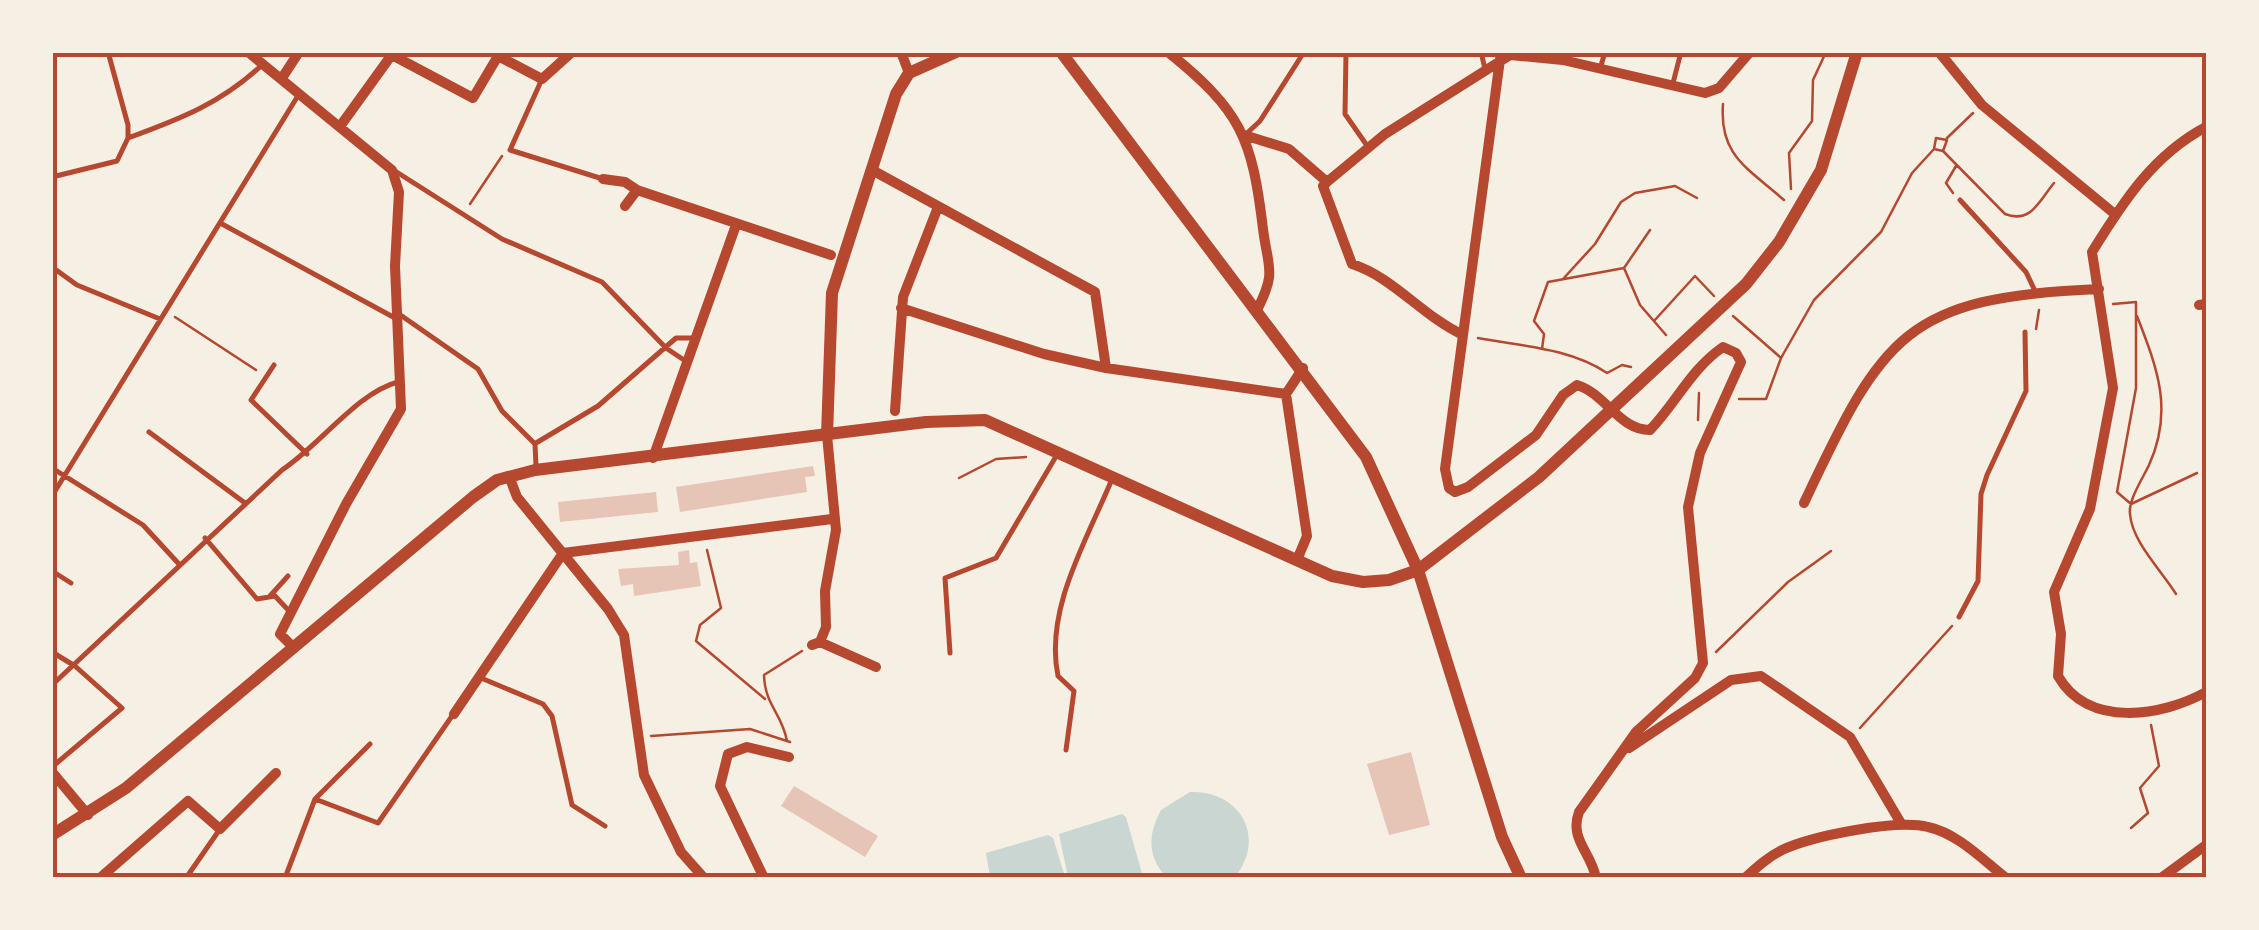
<svg xmlns="http://www.w3.org/2000/svg" width="2259" height="930" font-family="'Roboto Serif',serif">
<style>
.water{fill:#c9d6d2}
.building{fill:#e6c5b7}
.lines{fill:none;stroke-linecap:round;stroke-linejoin:round}
.path{stroke:#b5482f;stroke-width:2.5}
.service{stroke:#b5482f;stroke-width:5}
.minor{stroke:#b5482f;stroke-width:10}
.tertiary{stroke:#b5482f;stroke-width:12}
.neatline{fill:none;stroke:#b5482f;stroke-width:4}
</style>
<rect width="100%" height="100%" fill="#f6efe4"/>
<path class="water" d="M1190,792C1240,790 1267,837 1235,877H1166C1147,856 1148,834 1161,810Z
M1122,814L1126,817L1143,877H1068L1059,834Z
M1048,835L1053,838L1065,877H990L986,853Z"/>
<path class="building" d="M813,466L815,476L805,477L807,492L680,512L676,487Z
M656,492L658,512L560,522L558,502Z
M689,550L690,563L697,562L701,586L634,596L633,584L621,586L618,569L679,565L678,552Z
M1411,752L1430,825L1389,835L1367,764Z
M794,786L878,836L865,857L781,806Z"/>
<g class="lines">
<path class="path" d="M1723,104C1719,156 1748,168 1784,200
M1947,138L1973,113
M1943,151L1947,140L1936,138L1934,149L1943,151L2005,214C2031,224 2039,201 2054,183
M1791,189L1789,153L1812,121L1813,80L1826,52
M1953,193L1946,183L1956,166
M470,204L502,156
M1624,268L1640,305L1666,335
M1563,279L1595,244L1621,202L1635,193L1675,186L1697,198
M2113,304L2136,302V388L2117,492L2131,504L2197,473
M1733,316L1780,357
M2137,316C2157,368 2174,410 2149,465C2143,478 2128,500 2130,514C2132,542 2162,571 2176,594
M175,317L256,370
M1654,321L1695,276L1714,296
M2036,329L2039,310
M1478,338C1521,346 1570,348 1607,373L1622,365L1631,367
M1542,349L1544,334L1534,321L1548,282L1624,268L1650,230
M1739,399H1766L1781,358L1814,300L1881,232L1912,173L1934,149
M1698,420L1699,393
M959,478L996,459L1026,457
M707,550L721,608L700,625L696,641L765,699
M1716,652L1788,582L1831,551
M1860,728L1952,626
M651,736L750,729L790,742
M787,741C782,713 765,706 764,675L802,651
M2131,828L2148,813L2140,788L2159,766L2151,725"/>
<path class="service" d="M1346,52L1345,114L1368,147
M1481,52L1485,69
M1600,69L1605,52
M542,79L510,150L603,179
M1673,83L1681,52
M1245,135L1260,121L1304,52
M128,138C180,119 222,103 263,64
M395,171L502,239L602,282L666,348L687,362
M52,177L117,161L128,138V125L108,52
M1960,200L2026,272L2035,291
M222,224L395,318
M52,267L77,285L160,319
M399,314L478,369L502,411L535,444L536,466
M274,365L251,400L307,454
M149,432L245,503
M536,443L598,406L676,338H693
M52,468L143,525L178,563
M52,496L299,94
M205,538L257,599L275,596L290,612
M52,571L71,583
M270,596L288,576
M1959,617L1978,581L1981,494L1987,475L2026,391L2025,332
M52,652L75,666L122,708L52,767
M950,653L945,578L996,558L1058,453
M481,678L543,704L552,716L572,805L605,826
M52,685L282,470C319,446 358,392 398,382
M1066,750L1074,691L1058,676C1044,609 1088,538 1112,479
M315,799L370,744
M186,878L220,829
M285,878L315,799L378,823L452,716"/>
<path class="minor" d="M248,52L392,170L399,192L395,266L401,409L346,504L280,634L294,648
M901,52L909,73
M1168,52C1241,111 1252,137 1263,229C1268,269 1277,271 1257,310
M1501,52L1445,469L1449,488L1455,492L1468,487L1536,435L1563,395L1577,385C1606,394 1619,430 1650,430C1676,403 1691,369 1723,347L1736,353L1741,362L1700,453L1688,507L1703,663L1695,678L1636,732L1579,812C1569,839 1591,852 1596,878
M1939,52L1982,105L2116,215
M392,55L473,98L498,56L542,79L572,52
M282,78L299,52
M341,125L393,53
M2206,127C2153,155 2123,202 2092,252L2113,388L2090,509L2054,592L2061,634L2058,676C2088,729 2163,716 2206,692
M1244,135L1289,149L1327,182
M872,170L1095,292L1106,368
M603,179L625,182L637,190
M625,206L637,190L831,255
M2199,305L2206,304
M901,308L1044,354L1106,368L1286,394
M1463,335C1421,315 1393,277 1352,264L1323,186L1327,182L1385,134L1510,55L1563,60L1705,93L1719,88L1750,52
M895,411L903,297L938,207
M653,458L736,225
M509,476L517,497L608,609L624,635L644,775L681,852L704,878
M1804,503C1883,335 1905,297 2099,289
M1297,560L1307,536L1286,394L1303,368
M820,642L876,667
M812,645L820,642L826,627L825,591L836,530L827,435
M454,714L563,553L832,519
M1629,748L1731,680L1761,676L1850,737L1902,825
M52,772L88,815
M100,878L188,801L220,829L276,773
M764,878L720,786L728,754L747,747L789,757
M1745,878C1757,867 1768,857 1782,850C1812,836 1896,819 1928,827C1957,833 1983,860 2006,878
M2161,878L2206,845"/>
<path class="tertiary" d="M1061,52L1366,457L1418,570L1502,837L1521,878
M827,435L832,293L896,94L909,73L956,52
M52,835L126,788L473,497L497,480L535,470L926,422L985,420L1332,576L1363,582L1389,580L1418,570L1539,477L1746,284L1779,242L1821,170L1857,52"/>
</g>
<rect width="2259" height="930" fill="none" stroke="#f6efe4" stroke-width="110"/>
<rect x="55" y="55" width="2149" height="820" class="neatline"/>
</svg>
